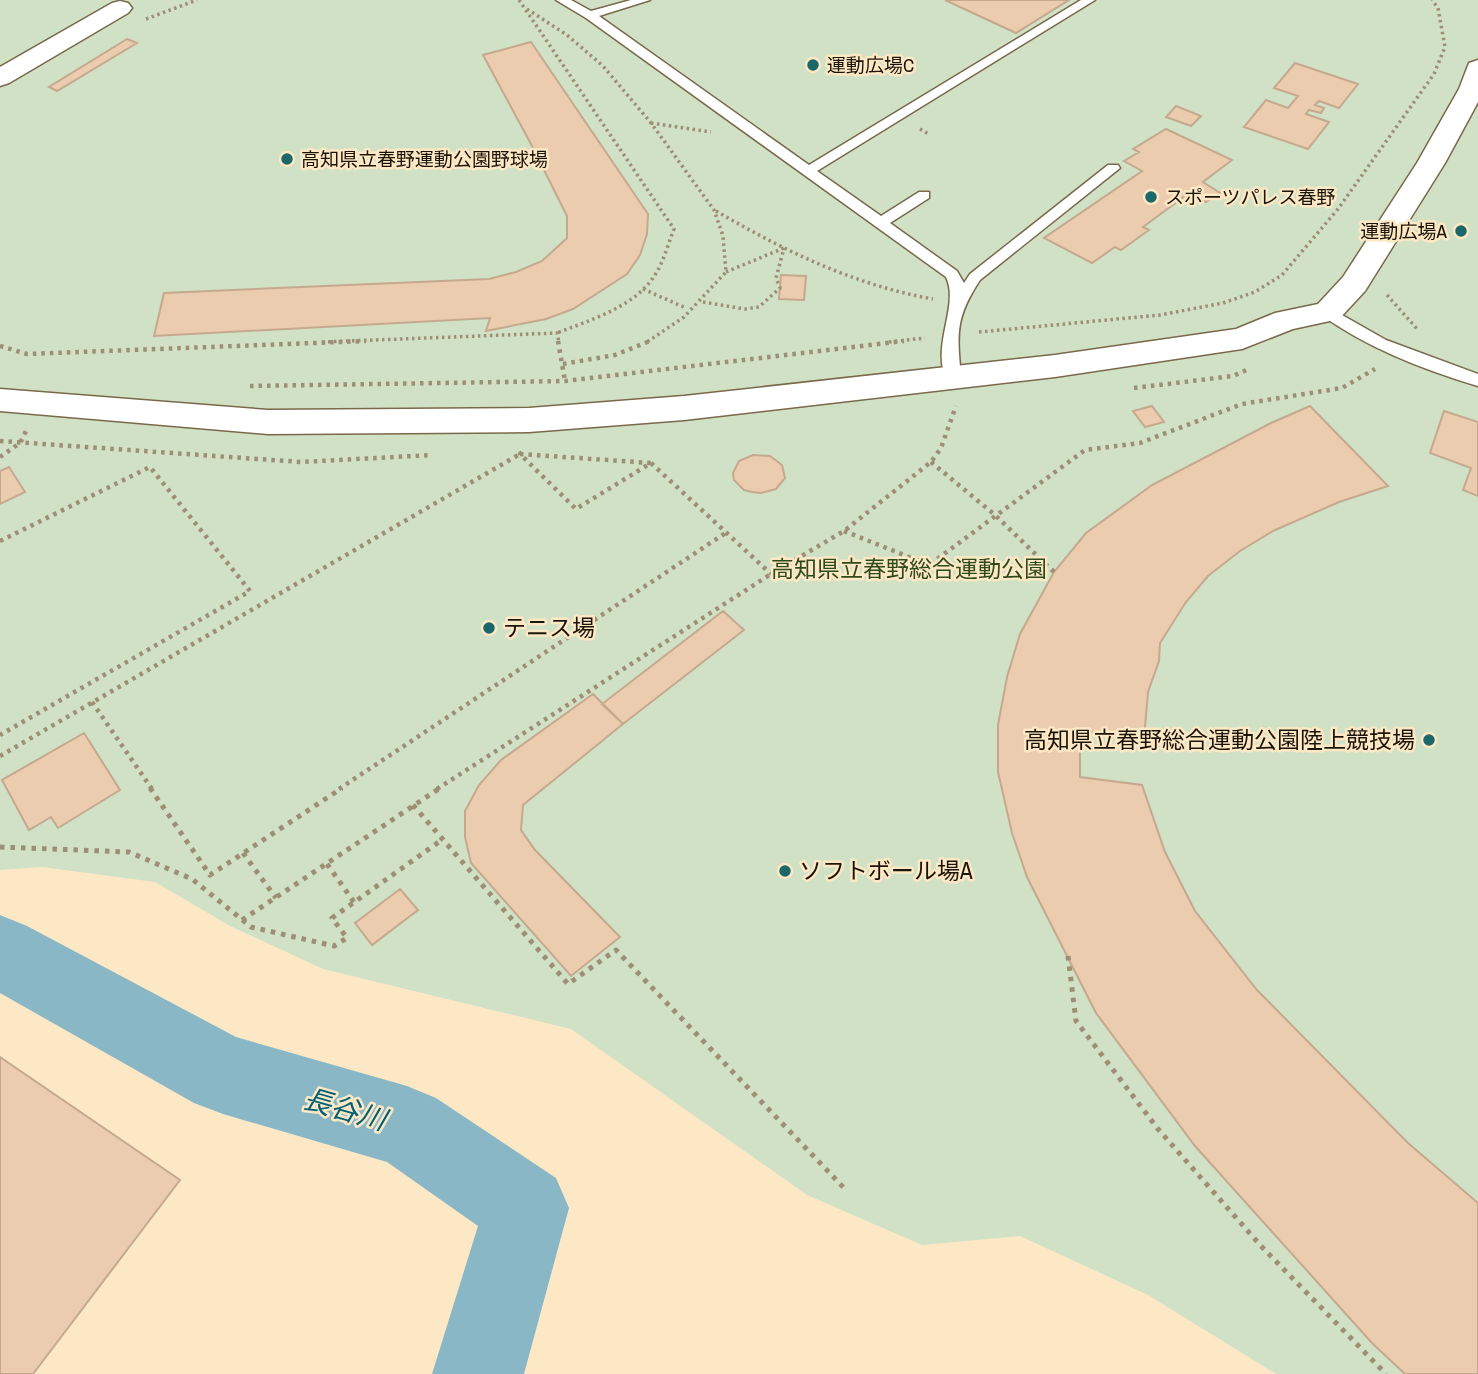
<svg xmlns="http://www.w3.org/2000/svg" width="1478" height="1374" font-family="'Archivo Narrow','Noto Sans JP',sans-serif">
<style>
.green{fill:#d0e1c6}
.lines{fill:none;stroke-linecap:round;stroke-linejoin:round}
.river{fill:#8ab7c6;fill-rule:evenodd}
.building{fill:#ebccaf;stroke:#c5a98e;stroke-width:2}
.lane-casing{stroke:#7a684a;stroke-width:3}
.street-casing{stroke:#7a684a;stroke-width:3}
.secondary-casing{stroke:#7a684a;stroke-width:3}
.path-far2{stroke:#9d8e75;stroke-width:3.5;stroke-dasharray:2.5 3.5;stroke-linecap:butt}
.path-far1{stroke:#9d8e75;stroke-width:4.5;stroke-dasharray:3.5 5;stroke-linecap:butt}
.path{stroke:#9d8e75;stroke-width:5;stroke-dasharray:4.5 6;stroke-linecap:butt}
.lane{fill:#fff;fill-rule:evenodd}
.street{fill:#fff;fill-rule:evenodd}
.secondary{fill:#fff;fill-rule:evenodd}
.poi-dot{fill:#1a6869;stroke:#fde8c6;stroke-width:2.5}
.labels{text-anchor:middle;stroke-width:5;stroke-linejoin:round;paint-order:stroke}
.far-poi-label{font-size:19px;fill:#1b1408;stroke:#fde8c6;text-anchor:start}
.park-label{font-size:23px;fill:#2e4a19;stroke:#fde8c6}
.poi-label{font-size:23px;fill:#1b1408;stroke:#fde8c6;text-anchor:start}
.near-water-label{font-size:28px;font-style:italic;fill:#006075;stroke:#fde8c6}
</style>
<rect width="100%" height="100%" fill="#fde8c6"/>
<path class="green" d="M0,0H1478V1374H1276L1148,1295L1020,1236L922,1245L807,1195L571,1029L323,969L230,926L155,882L42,867L0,870Z"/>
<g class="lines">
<path class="river" d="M0,915L27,926L236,1037L407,1086L436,1098L556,1178L569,1208L524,1374H432L478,1226L387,1162L223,1114L194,1103L0,993Z"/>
</g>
<path class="building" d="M945,0H1069L1016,33Z
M127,39L137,43L57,91L49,87Z
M531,42L648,214L647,234L640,255L627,274L573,309L546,319L486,331L490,318L154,336L164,293L489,279L516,272L542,261L567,238V216L532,146L483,55Z
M1295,63L1358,84L1339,108L1319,101L1315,105L1324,108L1321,113L1309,110L1306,114L1329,122L1308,149L1244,127L1266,100L1288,108L1298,96L1274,88Z
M1176,106L1201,116L1191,126L1166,117Z
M1166,129L1232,160L1203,182L1220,193L1206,202L1189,193L1143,227L1149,230L1121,250L1115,247L1092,263L1044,238L1142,171L1124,161L1139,152L1133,149Z
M781,275L806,276L804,300L779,299Z
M1152,406L1164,422L1145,427L1133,411Z
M1310,406L1388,486L1339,502L1273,531L1240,551L1208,576L1186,602L1160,643L1159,661L1148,692L1144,739L1080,730V777L1142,785L1165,852L1195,911L1257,990L1408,1143L1478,1203V1374H1405L1372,1343L1195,1146L1096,1013L1027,877L1012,833L998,772V725L1007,677L1020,634L1054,572L1086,533L1152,485L1271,423Z
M1444,411L1478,422V496L1463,490L1471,468L1430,453Z
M753,455L770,456L782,465L785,478L776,489L761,493L752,492L744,490L734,480L733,473L739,461Z
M9,467L25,492L0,504V471Z
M723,611L744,630L623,724L602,704Z
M593,694L623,724L523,805L521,830L535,850L620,937L571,976L471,863L465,837V811L479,785L501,760Z
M84,733L120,790L58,828L51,817L29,830L2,780Z
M400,889L418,910L372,945L355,923Z
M0,1057L180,1180L33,1374H0Z"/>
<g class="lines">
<defs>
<path id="lane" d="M556,0H571L591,11L631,0H650L599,16L809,165L1081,0H1095L817,171L881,216L919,192H929V198L890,223L957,271L964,283L970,274L1108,165H1118L1120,168L980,280C955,318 957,334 961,377L953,383L947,381C930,346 960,306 946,277L586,18Z
M1328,307L1386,340L1478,374V386C1424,370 1368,348 1323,316L1320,312L1323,308Z"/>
<path id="street" d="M120,1L128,3L132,8L128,13L9,83L0,86V67L112,3Z"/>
<path id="secondary" d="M1478,60V102L1445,163L1365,291L1339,319L1293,329L1242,349L1055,377L684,420L529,432L268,434L0,411V389L268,410L529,408L684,396L1055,355L1236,329L1275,313L1318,304L1343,277L1417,163L1459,89L1469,63Z"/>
</defs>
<use href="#lane" class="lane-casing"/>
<use href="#street" class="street-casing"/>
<use href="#secondary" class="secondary-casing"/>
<path class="path-far2" d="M519,0L674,229C668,244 664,261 655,275C635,307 590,320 557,333
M527,9L567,35L603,66L651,123L714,210L723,236L726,272L684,317L647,342
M146,19L197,0
M651,123L711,132
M920,129L930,135
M716,211C785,251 854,285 933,299
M726,272L784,248
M643,289L686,308
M1387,295L1418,330
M703,302L745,309L759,307L780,288L776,278L784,248
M979,332L1160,315L1223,303L1255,292L1282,275L1338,209L1434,74L1445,47L1438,8L1432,0
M322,342L557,333L559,342
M889,342L925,338"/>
<path class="path-far1" d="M558,341L565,381
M0,346L27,354L366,341
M563,364L615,355L650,341
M250,386L565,381L904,341
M1134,388L1233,376L1249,369
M0,441L301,462L432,455
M520,454L651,463L576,509Z
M520,454L522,452
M0,457L20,443L26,431
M931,462L995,515L1054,572
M651,463L771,574
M844,531L929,565L1085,450L1140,443L1242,404L1342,388L1375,369
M0,541L150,467L250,591L0,735
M92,702L152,789
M0,756L520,454
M339,789L727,532
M437,789L771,574L844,531L931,462L941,448L956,406"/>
<path class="path" d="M150,788L210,875L342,788
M413,805L568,984L616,950L845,1189
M0,847L129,852L192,879L251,927L334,946L347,938L332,918L443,839
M243,853L276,898
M327,864L354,902
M242,920L440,788
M1068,956L1076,1021L1158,1129L1261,1246L1386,1374"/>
<use href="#lane" class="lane"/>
<use href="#street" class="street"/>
<use href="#secondary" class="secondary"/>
</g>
<g class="poi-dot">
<circle cx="813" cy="65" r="7"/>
<circle cx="287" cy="159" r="7"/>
<circle cx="1151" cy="197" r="7"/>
<circle cx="1461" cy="231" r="7"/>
<circle cx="489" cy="628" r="7"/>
<circle cx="1429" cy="740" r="7"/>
<circle cx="785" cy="871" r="7"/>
</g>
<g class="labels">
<g class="far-poi-label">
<text x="827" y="72">運動広場C</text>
<text x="301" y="166">高知県立春野運動公園野球場</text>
<text x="1165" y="204">スポーツパレス春野</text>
<text x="1447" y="238" text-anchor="end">運動広場A</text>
</g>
<g class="park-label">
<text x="909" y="577">高知県立春野総合運動公園</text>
</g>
<g class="poi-label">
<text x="503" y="636">テニス場</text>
<text x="1415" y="748" text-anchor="end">高知県立春野総合運動公園陸上競技場</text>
<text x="799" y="879">ソフトボール場A</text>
</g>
<g class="near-water-label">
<text transform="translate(345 1109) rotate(16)" y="10">長谷川</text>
</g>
</g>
</svg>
